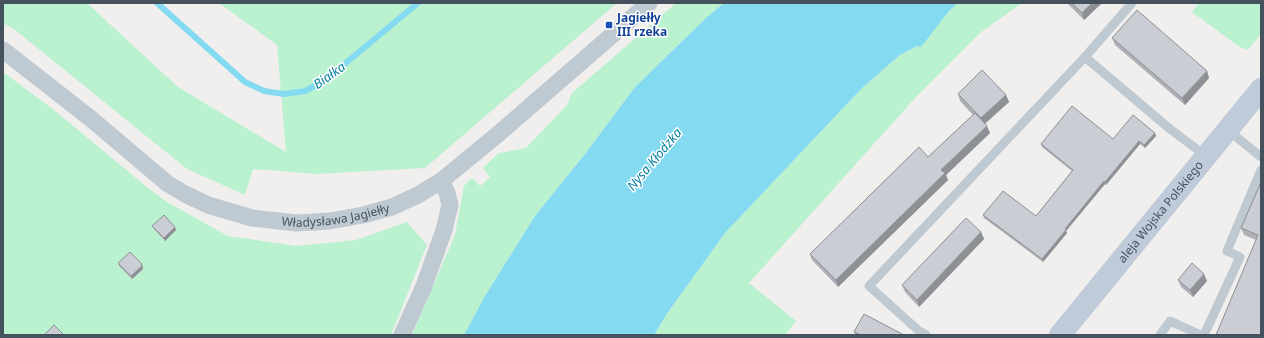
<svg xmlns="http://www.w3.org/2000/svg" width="1264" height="338" font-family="'Noto Sans',sans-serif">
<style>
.green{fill:#baf1cf}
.water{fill:#84daf1}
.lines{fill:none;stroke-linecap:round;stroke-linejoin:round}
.stream{stroke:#84daf1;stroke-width:6}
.lane{stroke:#bec9d1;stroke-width:9}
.street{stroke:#bec9d1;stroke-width:17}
.secondary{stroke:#bfcbd8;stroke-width:22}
.wall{fill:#aeb0b5}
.shaded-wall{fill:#8d9094}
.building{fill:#cacdd3;stroke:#8d9094}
.transit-dot{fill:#1a4fb4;stroke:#fff;stroke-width:1.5}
.labels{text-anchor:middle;stroke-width:3;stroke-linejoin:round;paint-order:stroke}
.transit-label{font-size:12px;font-weight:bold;fill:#164399;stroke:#fff;text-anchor:start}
.street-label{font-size:12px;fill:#45515d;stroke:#fff}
.water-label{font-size:13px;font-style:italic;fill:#0580a1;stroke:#fff}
</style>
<rect width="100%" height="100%" fill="#f1eeee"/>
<path class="green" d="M3,3H87L178,87L286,152L277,45L219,3H617L425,168L316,174L253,169L245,195L187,169L14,29L3,23Z
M676,3H724L706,18L635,87L585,154L535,216L485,296L464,335H412L455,235L464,186L472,178L480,186L490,177L483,168L499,153L526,148L567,105L572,93Z
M958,3H1022L980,33L916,97L749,283L796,321L785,335H654L666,315L725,233L862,88L900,55L917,46L949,11Z
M1199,3H1261V34L1248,50L1238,46L1192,12Z
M3,72L54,110L148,188L167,202L228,236L296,246L356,240L407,222L427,245L391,335H3Z"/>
<path class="water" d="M724,3H958L949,11L921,47L917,46L900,55L862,88L725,233L666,315L654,335H464L485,296L535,216L585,154L635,87L706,18Z"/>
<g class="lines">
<path class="stream" d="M157,3L245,82L264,91L284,94L305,91L324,81L418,3"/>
<path class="lane" d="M1085,57L1132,3
M1228,130L1261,157
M926,335L919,331L869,286L1085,57L1170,129L1206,156
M1160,335L1170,321L1201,335
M1204,335L1240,257L1227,251L1261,170"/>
<g class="street">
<path id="s1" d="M3,50L90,118L168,184L185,194L208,205L252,218L297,223L330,221L363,215L392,207L418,195L441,181L497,135L649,3"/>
<path d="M402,335L424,286L444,230L450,205L447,193L441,181"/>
</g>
<path class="secondary" id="s2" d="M1060,335L1261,89"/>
</g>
<path class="wall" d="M1067,3H1102L1084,20Z
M1112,38L1207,71L1209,78L1185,105L1115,45Z
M958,94L1006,95L1009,102L985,124L990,133L946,175L948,180L838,287L812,260L810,254L928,157L973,115L960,101Z
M1155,133L1156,136L1145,148L1140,144L1106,185L1105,184L1066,231L1067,233L1043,262L984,218L983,215L1036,216L1072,171L1042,147L1041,144L1113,139Z
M1261,182V335L1256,240L1244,235L1241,228Z
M152,226L175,227L176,230L165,241L154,229Z
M981,232L984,239L919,307L905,292L902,285Z
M118,263L142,264L143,269L132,279L119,266Z
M1178,280L1207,281L1193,297L1181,287Z
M854,332L904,335H856L855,334Z"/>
<path class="shaded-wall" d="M1092,3H1102L1084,20L1082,13Z
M1207,71L1209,78L1185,105L1182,98Z
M1006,95L1009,102L983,125L981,118Z
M987,126L990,133L946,175L948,180L838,287L836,280L941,170Z
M1155,133L1156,136L1145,148L1144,145Z
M1139,141L1140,144L1106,185L1105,182Z
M1104,181L1105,184L1066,231L1067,233L1043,262L1042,259L1065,229Z
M175,227L176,230L165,241L164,238Z
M981,232L984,239L919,307L917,300Z
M142,264L143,269L132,279L131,276Z
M1204,274L1207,281L1193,297L1190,290Z"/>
<path class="building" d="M1072,3H1092L1082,13Z
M1137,10L1207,71L1182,98L1112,38Z
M982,70L1006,95L981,118L958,94Z
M1072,106L1113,139L1133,115L1155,133L1144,145L1139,141L1105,182L1104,181L1065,229L1066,230L1042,259L983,215L1003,191L1036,216L1073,170L1041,144Z
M975,113L987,126L941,170L945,173L836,280L810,254L919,147L928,157Z
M1261,182V335H1216L1258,235L1241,228Z
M164,215L175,227L164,238L152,226Z
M966,218L981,232L917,300L902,285Z
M130,252L142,264L141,265L142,266L131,276L118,263Z
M1192,263L1204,274L1190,290L1178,280Z
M864,314L904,335H861L854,332Z
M54,325L64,335H44Z"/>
<rect class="transit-dot" x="605" y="21" width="8" height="8" rx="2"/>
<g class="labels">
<g class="transit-label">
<text x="617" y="22">Jagiełły<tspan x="617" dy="14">III rzeka</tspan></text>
</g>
<g class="street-label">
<text dy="4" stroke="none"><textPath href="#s2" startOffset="159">aleja Wojska Polskiego</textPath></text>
<text dy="4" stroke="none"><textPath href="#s1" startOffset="388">Władysława Jagiełły</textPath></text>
</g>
<g class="water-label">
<text transform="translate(329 75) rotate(-36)" y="5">Białka</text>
<text transform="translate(654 159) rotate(-50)" y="5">Nysa Kłodzka</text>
</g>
</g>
<rect width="1264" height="338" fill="none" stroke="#45515d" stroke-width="8"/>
</svg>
